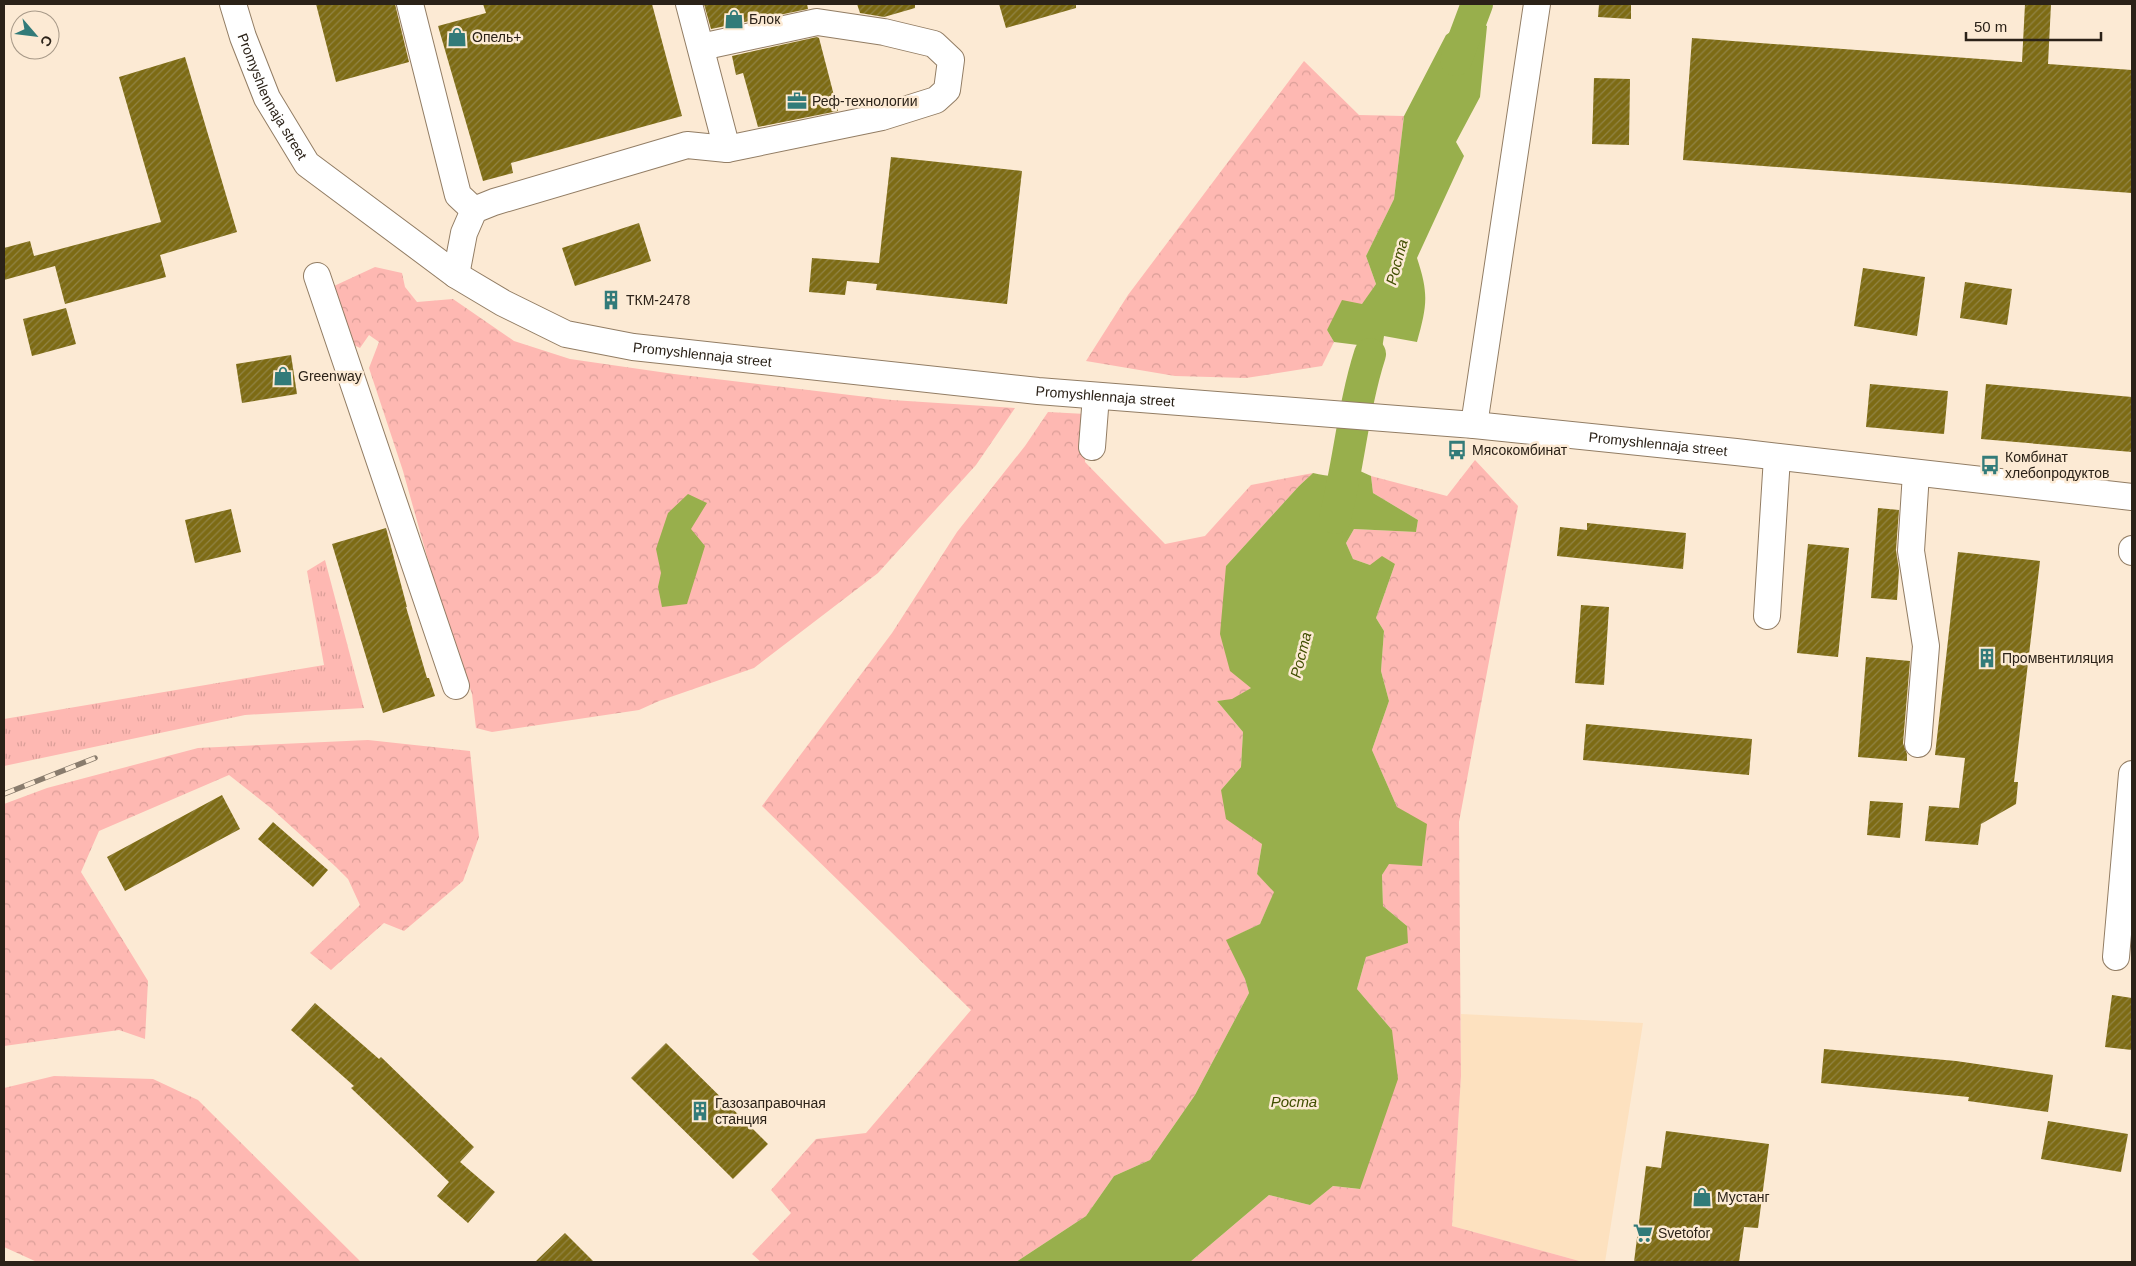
<svg xmlns="http://www.w3.org/2000/svg" width="2136" height="1266" font-family="Arial,sans-serif">
<style>
.built{fill:#fde1bf}
.grass{fill:url(#grass-tufts)}
.forest{fill:url(#forest-crowns)}
.water{fill:#98af4c}
.lines{fill:none;stroke-linecap:round;stroke-linejoin:round}
.river{stroke:#98af4c;stroke-width:32}
.building{fill:url(#building-hatch)}
.minor-casing{stroke:#927d64;stroke-width:28}
.minor{stroke:#fff;stroke-width:26}
.rail-casing{stroke:#897c6d;stroke-width:5.5}
.rail{stroke:#fcead4;stroke-width:4;stroke-dasharray:11;stroke-linecap:butt}
.labels{text-anchor:middle;stroke-width:5;stroke-linejoin:round;paint-order:stroke}
.poi-label{font-size:14px;fill:#2b2218;stroke:#fcead4;text-anchor:start}
.street-label{font-size:14px;fill:#2b2218;stroke:#fcead4}
.water-label{font-size:15px;font-style:italic;fill:#404e00;stroke:#fcead4}
</style>
<defs>
<pattern id="grass-tufts" width="24" height="20" patternUnits="userSpaceOnUse" patternTransform="scale(1.25)"><rect width="24" height="20" fill="#feb8b2"/><path d="M3 7l-1-3M5 7V3M7 7l1-3M15 17l-1-3M17 17v-4M19 17l1-3" fill="none" stroke="#da9e98"/></pattern>
<pattern id="forest-crowns" width="20" height="18" patternUnits="userSpaceOnUse" patternTransform="scale(1.25)"><rect width="20" height="18" fill="#feb8b2"/><path d="M2 6a3 3 0 1 1 6 0M12 15a3 3 0 1 1 6 0" fill="none" stroke="#da9e98"/></pattern>
<pattern id="building-hatch" width="6" height="6" patternUnits="userSpaceOnUse" patternTransform="scale(1.25)"><rect width="6" height="6" fill="#7d6b14"/><path d="M-1 1l2-2M0 6l6-6M5 7l2-2" fill="none" stroke="#918446"/></pattern>
</defs>
<rect width="100%" height="100%" fill="#fcead4"/>
<path class="built" d="M1461,1014L1643,1023L1605,1262H1583L1452,1226L1461,1076Z"/>
<path class="grass" d="M325,560L364,708L245,715L4,766V719L324,665L307,571Z"/>
<path class="forest" d="M1304,61L1359,115L1404,116L1394,199L1366,256L1376,284L1362,305L1327,330L1334,342L1322,366L1246,378L1175,376L1086,361L1128,295Z
M375,267L402,273L405,287L417,302L453,299L514,341L570,359L674,374L892,400L1015,408L976,465L878,573L754,668L659,701L639,710L492,732L476,728L472,694L435,585L403,471L369,368L379,342L369,335L360,348L346,341L337,311L334,286Z
M1048,412L1086,414L1085,462L1165,544L1205,536L1251,485L1313,473L1299,486L1226,566L1251,688L1232,700L1217,701L1243,732L1241,767L1221,790L1262,844L1257,874L1275,891L1260,924L1227,940L1245,979L1249,993L1195,1095L1150,1160L1114,1176L1086,1216L1016,1262H761L752,1254L791,1213L771,1190L816,1139L866,1133L971,1010L762,806L892,633L957,532L1025,446Z
M1475,460L1518,506L1459,822L1461,1076L1452,1226L1583,1262H1190L1269,1195L1310,1205L1333,1186L1359,1189L1392,1030L1357,989L1366,957L1407,926L1383,906L1382,875L1388,864L1397,807L1372,750L1389,701L1381,671L1384,631L1376,618L1395,564L1370,565L1353,559L1346,543L1354,529L1416,532L1418,520L1373,493L1371,476L1447,496Z
M368,740L470,751L479,837L463,881L404,931L384,923L331,970L310,953L360,905L348,879L336,867L272,809L229,775L99,831L81,872L148,981L145,1039L119,1030L4,1046V804L47,788L198,748Z
M54,1076L153,1079L198,1100L361,1262H37L4,1247V1088Z"/>
<path class="water" d="M1470,18L1487,26L1480,97L1456,142L1464,156L1417,258C1429,294 1427,306 1417,342L1384,336L1380,362L1366,399L1356,396L1358,345L1334,342L1327,330L1342,300L1362,304L1376,284L1366,256L1394,199L1404,116L1446,35Z
M1360,471L1371,476L1373,493L1418,520L1416,532L1354,529L1346,543L1353,559L1370,565L1382,556L1395,564L1376,618L1384,631L1381,671L1389,701L1372,750L1397,807L1427,824L1422,866L1389,864L1382,875L1383,906L1407,926L1408,943L1366,957L1357,989L1392,1030L1398,1079L1360,1189L1333,1186L1310,1205L1269,1195L1190,1262H1016L1086,1216L1114,1176L1150,1160L1195,1095L1249,993L1245,979L1226,940L1260,924L1274,892L1257,874L1262,844L1226,819L1221,790L1241,767L1243,732L1217,701L1232,699L1251,688L1230,671L1220,634L1226,566L1299,486L1313,473C1329,477 1345,478 1360,471Z
M688,494L707,503L691,529L705,546L687,604L662,607L658,587L661,573L656,549L668,513Z"/>
<g class="lines">
<path class="river" d="M1456,60L1477,4
M1335,518C1349,464 1353,407 1370,354"/>
</g>
<path class="building" d="M316,4H395L409,62L336,82Z
M483,4H652L682,116L511,163L513,173L483,181L438,26L486,13Z
M704,4H807L808,9L711,29Z
M857,4H915V8L884,17L860,13Z
M999,4H1076V8L1006,28Z
M1599,4H1631V19L1598,17Z
M2025,4H2051L2048,64L2132,70V193L1683,160L1692,38L2022,62Z
M817,37L819,38L838,111L758,127L743,73L736,75L732,56Z
M185,57L237,232L160,255L166,277L65,304L55,266L4,280V248L30,241L34,256L161,222L119,77Z
M1594,78L1630,79L1629,145L1592,144Z
M891,157L1022,171L1007,304L876,290L877,284L847,281L845,295L809,292L812,258L879,263Z
M639,223L651,261L575,286L562,248Z
M1863,268L1925,277L1917,336L1854,326Z
M1965,282L2012,289L2007,325L1960,318Z
M66,308L76,344L32,356L23,319Z
M291,355L297,394L242,403L236,364Z
M1870,384L1948,391L1944,434L1866,427Z
M1986,384L2132,397V452L1981,439Z
M1878,508L1899,510L1896,550L1899,570L1897,600L1871,598Z
M231,509L241,552L195,563L185,520Z
M1587,523L1686,533L1683,569L1557,556L1560,527L1587,530Z
M386,528L407,607H406L427,678H429L435,696L383,713L332,544Z
M1808,544L1849,548L1838,657L1797,653Z
M1958,552L2040,561L2014,782H2018L2016,804L1981,824L1978,845L1925,841L1929,806L1959,808L1965,758L1935,755Z
M1581,605L1609,607L1604,685L1575,683Z
M1866,657L1910,661L1903,743L1907,754V761L1858,757Z
M1586,724L1752,739L1749,775L1583,760Z
M222,795L240,829L125,891L107,857Z
M1870,801L1903,803L1900,838L1867,835Z
M273,822L328,870L313,887L258,839Z
M2112,995L2132,998V1050L2105,1047Z
M315,1003L379,1059L381,1057L474,1147L460,1162L495,1192L468,1223L437,1196L449,1182L351,1088L354,1086L291,1030Z
M666,1043L768,1144L733,1179L631,1078Z
M1824,1049L1956,1061L2053,1075L2048,1112L1968,1101L1969,1097L1821,1083Z
M2048,1121L2128,1134L2121,1172L2041,1159Z
M1666,1131L1769,1144L1758,1228L1744,1227L1739,1262H1634L1646,1166L1661,1168Z
M565,1233L594,1262H535Z"/>
<g class="lines">
<defs>
<g id="minor">
<path id="s1" d="M233,4L243,37L267,98L307,164L456,275L503,303L566,334L633,347L1038,391L1474,425L1736,452L2132,497"/>
<path d="M410,4L458,195L474,210"/>
<path d="M689,4L727,149"/>
<path d="M456,275L464,233L474,210L494,202L687,145L727,149L882,117L936,100L947,90L951,60L934,44L884,32L817,22L701,47"/>
<path d="M317,276L456,686"/>
<path d="M1474,425L1537,4"/>
<path d="M1092,447L1096,396"/>
<path d="M1916,473L1911,551L1926,646L1918,744"/>
<path d="M2132,549V552"/>
<path d="M1767,616L1777,457"/>
<path d="M2116,957L2132,774"/>
</g>
</defs>
<use href="#minor" class="minor-casing"/>
<use href="#minor" class="minor"/>
<defs>
<path id="rail" d="M4,794L95,758"/>
</defs>
<use href="#rail" class="rail-casing"/>
<use href="#rail" class="rail"/>
</g>
<defs>
<symbol id="shop-bare" viewBox="-9 -9 18 18"><path d="M-5-2.5h2.3a2.7 3.5 0 0 1 5.4 0H5L5.5 6h-11ZM-1.5-2.5h3a1.5 2.3 0 0 0-3 0Z" fill="#327b79" stroke="#fcead4" stroke-width="2.5" paint-order="stroke"/></symbol>
<symbol id="office-bare" viewBox="-9 -9 18 18"><path d="M-6-3h4V-5.5h4V-3h4V5H-6ZM-1-4.5V-3h2v-1.5ZM-6 0V1H6V0Z" fill="#327b79" stroke="#fcead4" stroke-width="2.5" paint-order="stroke"/></symbol>
<symbol id="building-bare" viewBox="-9 -9 18 18"><path d="M-4-6H4V6H1V3H-1V6H-4ZM-2.5-4.3h1.7v1.8h-1.7ZM.8-4.3h1.7v1.8H.8ZM-2.5-1h1.7V.8h-1.7ZM.8-1h1.7V.8H.8Z" fill="#327b79" stroke="#fcead4" stroke-width="2.5" paint-order="stroke"/></symbol>
<symbol id="bus-bare" viewBox="-9 -9 18 18"><path d="M-5-6H5V4H4V6H2V4H-2V6H-4V4H-5ZM-3.5-4V0h7V-4ZM-3.5 1.2v1.5H-2V1.2ZM2 1.2v1.5H3.5V1.2Z" fill="#327b79" stroke="#fcead4" stroke-width="2.5" paint-order="stroke"/></symbol>
<symbol id="supermarket-bare" viewBox="-9 -9 18 18"><path d="M-6-5.5h2.5l.6 2H6L4.5 2H-2.5L-4.4-4H-6ZM-1.5 3.2a1.3 1.3 0 1 0 .1 0ZM3 3.2a1.3 1.3 0 1 0 .1 0Z" fill="#327b79" stroke="#fcead4" stroke-width="2.5" paint-order="stroke"/></symbol>
</defs>
<g fill-rule="evenodd">
<use href="#shop-bare" x="720" y="5" width="28" height="28"/>
<use href="#shop-bare" x="443" y="23" width="28" height="28"/>
<use href="#office-bare" x="783" y="87" width="28" height="28"/>
<use href="#building-bare" x="597" y="286" width="28" height="28"/>
<use href="#shop-bare" x="269" y="362" width="28" height="28"/>
<use href="#bus-bare" x="1443" y="436" width="28" height="28"/>
<use href="#bus-bare" x="1976" y="451" width="28" height="28"/>
<use href="#building-bare" x="1973" y="644" width="28" height="28"/>
<use href="#building-bare" x="686" y="1097" width="28" height="28"/>
<use href="#shop-bare" x="1688" y="1183" width="28" height="28"/>
<use href="#supermarket-bare" x="1629" y="1219" width="28" height="28"/>
</g>
<g class="labels">
<g class="poi-label">
<text x="749" y="24">Блок</text>
<text x="472" y="42">Опель+</text>
<text x="812" y="106">Реф-технологии</text>
<text x="626" y="305">ТКМ-2478</text>
<text x="298" y="381">Greenway</text>
<text x="1472" y="455">Мясокомбинат</text>
<text x="2005" y="462">Комбинат<tspan x="2005" dy="16">хлебопродуктов</tspan></text>
<text x="2002" y="663">Промвентиляция</text>
<text x="715" y="1108">Газозаправочная<tspan x="715" dy="16">станция</tspan></text>
<text x="1717" y="1202">Мустанг</text>
<text x="1658" y="1238">Svetofor</text>
</g>
<g class="street-label">
<text dy="5" stroke="none"><textPath href="#s1" startOffset="101">Promyshlennaja street</textPath></text>
<text dy="5" stroke="none"><textPath href="#s1" startOffset="626">Promyshlennaja street</textPath></text>
<text dy="5" stroke="none"><textPath href="#s1" startOffset="1031">Promyshlennaja street</textPath></text>
<text dy="5" stroke="none"><textPath href="#s1" startOffset="1586">Promyshlennaja street</textPath></text>
</g>
<g class="water-label">
<text transform="translate(1397 262) rotate(-75)" y="5">Роста</text>
<text transform="translate(1301 655) rotate(-76)" y="5">Роста</text>
<text x="1294" y="1107">Роста</text>
</g>
</g>
<rect width="2136" height="1266" fill="none" stroke="#2b2218" stroke-width="10"/>
<g transform="translate(35 35) rotate(118)"><circle r="24" fill="#fcead4" stroke="#a89a89"/>
<path d="M0-4L9 19L0 12L-9 19Z" fill="#327b79"/>
<text y="-8" font-size="14" font-weight="bold" text-anchor="middle" fill="#2b2218">С</text>
</g>
<path d="M1966 32v8h135v-8" fill="none" stroke="#2b2218" stroke-width="2.5"/>
<text x="1974" y="32" font-size="15" fill="#2b2218" stroke="#fcead4" stroke-width="4" paint-order="stroke">50 m</text>
</svg>
